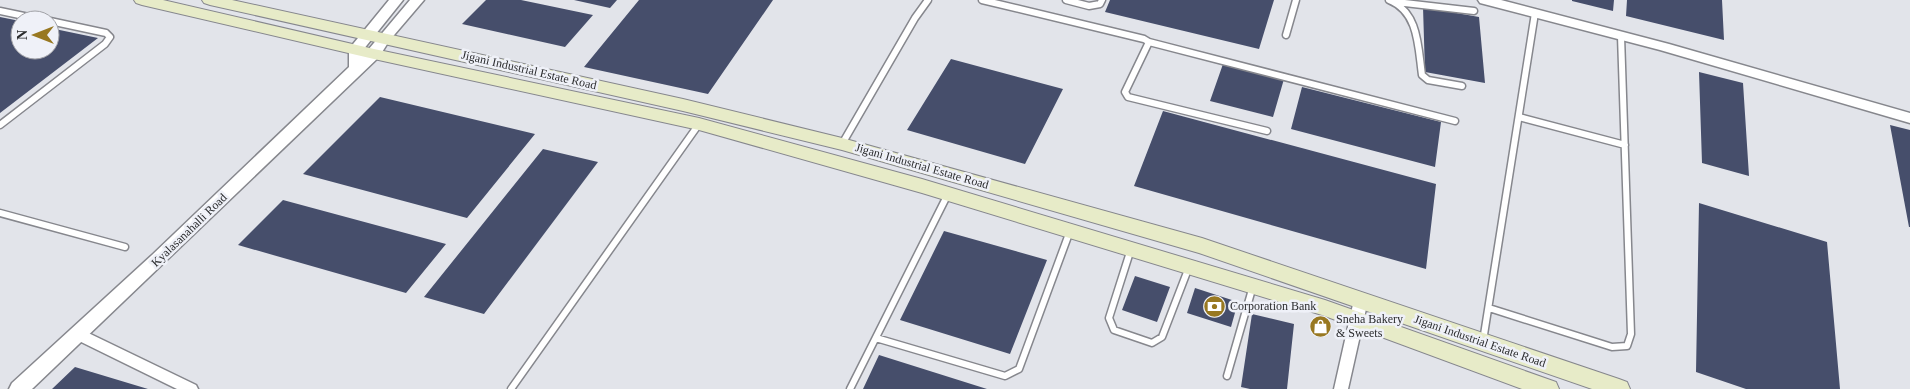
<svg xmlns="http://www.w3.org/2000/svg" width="1910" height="389" font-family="Georgia,serif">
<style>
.building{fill:#464e6b}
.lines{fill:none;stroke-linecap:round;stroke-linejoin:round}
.service-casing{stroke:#86878d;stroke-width:9}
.minor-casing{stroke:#86878d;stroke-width:3}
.tertiary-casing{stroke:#86878d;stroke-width:3}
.secondary-casing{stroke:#86878d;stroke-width:2}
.service{stroke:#fff;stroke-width:6}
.minor{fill:#fff;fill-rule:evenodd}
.tertiary{fill:#fff;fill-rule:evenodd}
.secondary{fill:#e7ebc8;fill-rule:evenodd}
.labels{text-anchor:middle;stroke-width:5;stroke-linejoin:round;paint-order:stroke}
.street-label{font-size:12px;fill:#2b2c2e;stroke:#eff1f8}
.poi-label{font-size:12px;fill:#2b2c2e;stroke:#eff1f8;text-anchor:start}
</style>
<rect width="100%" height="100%" fill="#e2e4ea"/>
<path class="building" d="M486,0H521L593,15L565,47L462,24Z
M574,0H617L610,8Z
M639,0H773L708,94L584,67Z
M1110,0H1274L1259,49L1105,12Z
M1614,0L1613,11L1572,1V0Z
M1627,0H1722L1724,40L1626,16Z
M1423,7L1479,17L1485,83L1425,72Z
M0,17L20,21V50H50V28L98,38L0,113Z
M951,59L1063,89L1025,164L907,130Z
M1223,64L1284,79L1273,117L1210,101Z
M1699,72L1743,83L1749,176L1702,163Z
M1302,87L1441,122L1435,167L1291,129Z
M380,97L535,134L467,218L303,174Z
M1163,111L1436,184L1426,269L1134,186Z
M1890,125L1910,130V227H1909Z
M543,149L598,162L484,314L424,297Z
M283,200L446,244L406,293L238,245Z
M1699,203L1827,242L1840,389H1746L1696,372Z
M944,231L1047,260L1010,354L900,320Z
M1135,276L1170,287L1157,322L1122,310Z
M1195,288L1238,302L1231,327L1187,313Z
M1252,314L1294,324L1287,389H1250L1241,387Z
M879,355L987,389H863Z
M75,367L148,389H52Z"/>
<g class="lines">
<defs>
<path id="service" d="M982,0L1144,39L1149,42L1125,92L1128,97L1267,131
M1066,0L1089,6L1100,4L1102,0
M1389,0C1419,12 1418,47 1422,75L1428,80L1462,86
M1396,2L1474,11
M0,11L43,20
M1286,35L1296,0
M1149,42L1455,121
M1519,117L1625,145
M0,125L105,44L110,37L106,33L50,21
M842,144L915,18L928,0
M0,213L125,247
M1131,249L1109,318L1114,330L1152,343L1162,337L1189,267
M1489,308L1612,347L1627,346L1631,334L1621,36
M876,338L1005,376L1019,369L1070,231
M1483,341L1535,13
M1227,376L1253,286
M511,389L699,124
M850,389L948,194"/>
<path id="minor" d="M1361,294L1366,296L1368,300L1348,389H1334L1354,300L1356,296Z
M78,328L196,385L198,389H177L73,338L71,334L73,330Z"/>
<path id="tertiary" d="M389,0H403L363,50V56L410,0H424L389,41L379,57L32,389H9L12,383L152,255L349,67V49Z
M1478,0H1501L1669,44L1910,113V123L1660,50L1480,3Z"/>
<path id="secondary" d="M134,0H163L374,49L699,118L922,179L1325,300L1556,382L1559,389H1522L1322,315L922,193L699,130L374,59L142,5L136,3Z
M202,0H232L683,99L842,138L1202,238L1619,379L1627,382L1630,389H1592L1199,253L842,150L683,111L210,5L204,3Z"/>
</defs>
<use href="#service" class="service-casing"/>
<use href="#minor" class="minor-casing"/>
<use href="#tertiary" class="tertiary-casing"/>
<use href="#secondary" class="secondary-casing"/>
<use href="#service" class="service"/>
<use href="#minor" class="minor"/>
<use href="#tertiary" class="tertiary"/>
<use href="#secondary" class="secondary"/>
</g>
<defs>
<symbol id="bank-disc" viewBox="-11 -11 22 22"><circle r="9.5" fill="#987821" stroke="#eff1f8"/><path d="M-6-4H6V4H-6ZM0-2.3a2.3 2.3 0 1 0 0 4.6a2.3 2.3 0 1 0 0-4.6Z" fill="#fff"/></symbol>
<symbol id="shop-disc" viewBox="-11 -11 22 22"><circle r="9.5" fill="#987821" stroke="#eff1f8"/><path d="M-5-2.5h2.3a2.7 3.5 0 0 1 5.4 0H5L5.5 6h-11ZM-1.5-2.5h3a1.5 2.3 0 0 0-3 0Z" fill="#fff"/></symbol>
</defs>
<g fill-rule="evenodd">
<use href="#bank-disc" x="1202" y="294" width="25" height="25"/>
<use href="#shop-disc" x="1308" y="314" width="25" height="25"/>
</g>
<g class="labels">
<g class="street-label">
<text transform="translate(529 70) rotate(13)" y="4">Jigani Industrial Estate Road</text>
<text transform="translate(922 166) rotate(16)" y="4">Jigani Industrial Estate Road</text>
<text transform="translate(189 230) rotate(-44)" y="4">Kyalasanahalli Road</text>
<text transform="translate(1480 341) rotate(19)" y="4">Jigani Industrial Estate Road</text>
</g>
<g class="poi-label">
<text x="1230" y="310">Corporation Bank</text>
<text x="1336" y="323">Sneha Bakery<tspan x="1336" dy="14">&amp; Sweets</tspan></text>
</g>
</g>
<g transform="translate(35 35) rotate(270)"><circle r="24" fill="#eff1f8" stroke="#a1a2a7"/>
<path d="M0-4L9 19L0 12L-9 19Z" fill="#987821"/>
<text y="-8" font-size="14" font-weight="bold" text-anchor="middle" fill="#2b2c2e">N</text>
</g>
</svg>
